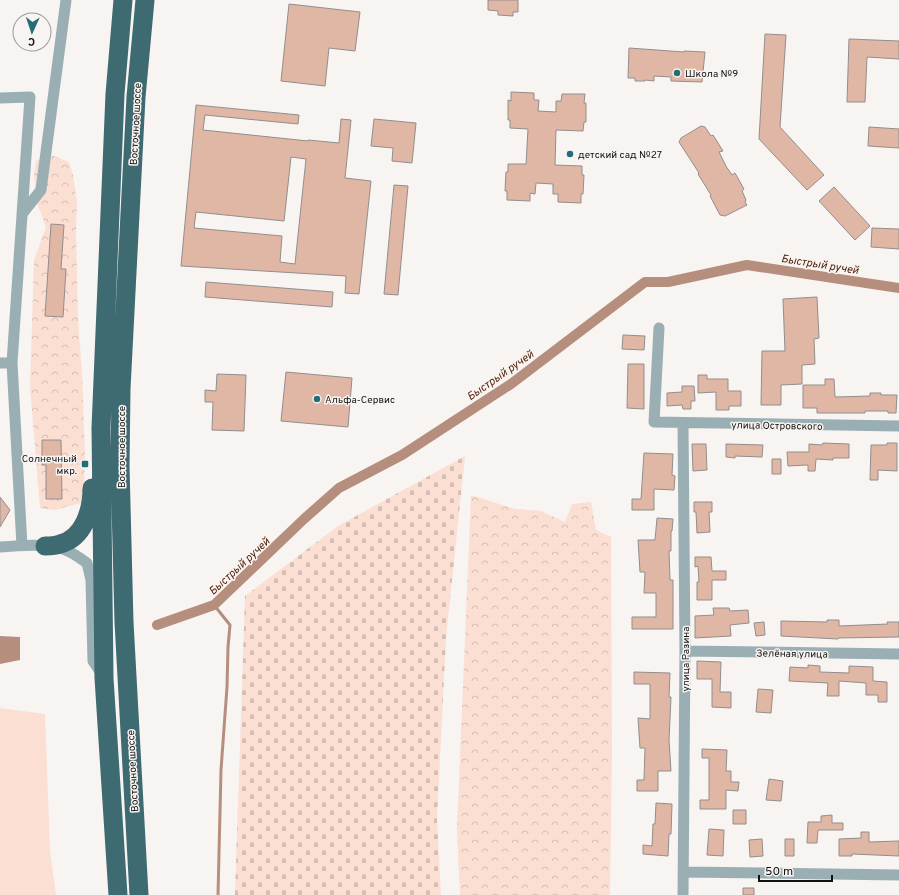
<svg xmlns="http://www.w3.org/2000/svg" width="899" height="895" font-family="Overpass,sans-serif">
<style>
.green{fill:#fbdfd3}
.forest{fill:url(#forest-crowns)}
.cemetery{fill:url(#cemetery-stones)}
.water{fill:#b68e7e}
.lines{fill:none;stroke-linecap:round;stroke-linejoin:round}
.stream{stroke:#b68e7e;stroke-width:3}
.canal{stroke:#b68e7e;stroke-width:10}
.building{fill:#e0b6a5;stroke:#928e8d;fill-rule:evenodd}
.minor{stroke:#9aafb3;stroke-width:11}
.trunk{stroke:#3e6a72;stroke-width:19}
.poi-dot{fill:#246d78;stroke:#f8f4f2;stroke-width:1.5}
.labels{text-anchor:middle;stroke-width:3;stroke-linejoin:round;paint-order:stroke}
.poi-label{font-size:10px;fill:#131211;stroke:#f8f4f2;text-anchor:start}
.street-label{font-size:10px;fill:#131211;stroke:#f8f4f2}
.water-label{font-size:11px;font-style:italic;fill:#4c1901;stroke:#f8f4f2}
</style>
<defs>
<pattern id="forest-crowns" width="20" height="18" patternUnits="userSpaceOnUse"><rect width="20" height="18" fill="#fbdfd3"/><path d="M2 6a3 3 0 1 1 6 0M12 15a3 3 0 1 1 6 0" fill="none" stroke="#d6beb4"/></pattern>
<pattern id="cemetery-stones" width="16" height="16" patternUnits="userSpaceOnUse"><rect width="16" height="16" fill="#fbdfd3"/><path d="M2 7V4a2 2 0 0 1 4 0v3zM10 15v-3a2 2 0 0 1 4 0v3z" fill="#d6beb4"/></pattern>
</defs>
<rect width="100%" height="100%" fill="#f8f4f2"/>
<path class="green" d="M0,708L45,714L50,851L56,895H0Z"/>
<path class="forest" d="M49,154L69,162L73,175L77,202L76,234L78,318L82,373L85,455L84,497L81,503L55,510L40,508L30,387L34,260L46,227L36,200L34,174L36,161Z
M471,495L515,509L541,511L565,522L572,504L591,502L596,530L611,537L612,750L610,895H460L457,829Z"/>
<path class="cemetery" d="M465,456L446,638L437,818L441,895H235L245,596L338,526Z"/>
<path class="water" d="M0,636L20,637V660L0,664Z"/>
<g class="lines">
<path class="stream" d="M214,605L230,625L228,647L227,687L221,770L218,895"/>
<path class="canal" d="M157,625L214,605L304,519L339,488L402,455L511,384L645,282H668L747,265L899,288"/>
</g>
<path class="building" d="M488,0H518V12H513V16L498,15V11L488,10Z
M289,4L360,12L355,51L329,48L325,86L281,81Z
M765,34L786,35L780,127L824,175L807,190L759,139Z
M849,39L899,41V59L867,57L865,102H847Z
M629,48L684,52V51L705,52L702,82L671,81V77L654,76V81L645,80V81H635V78H628Z
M511,92L534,93V100H539L538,111L556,112V101H561L562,94H585L584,103H586V122H584L583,131L556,130L555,165L582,166V175H584L583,194H581V203L558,202V194H553V184L536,183L535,194L530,193V201L507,200V191H505L506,172H508V164H526L528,129L510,128V120H508V100L511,101Z
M196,105L299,115L298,124L205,115L203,130L308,141V140L339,143L341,119L351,120L345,178L371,181L359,294L345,293L346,276L181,266ZM291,157L306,159L295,264L280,262L282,236L194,228L196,212L284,221Z
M374,119L416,123L412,163L392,161L393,148L371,146Z
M701,126L705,127L711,136L713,135L723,151L719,152L727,168L728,169L732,175L735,173L744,189L742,191L746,200L745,202L747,205L725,216L720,215L710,196L711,195L698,174L699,173L679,142L681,138Z
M869,127L899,129V148L868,146Z
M394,185L408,186L398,295L384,294Z
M834,187L870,226L855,240L819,201Z
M51,224L64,225L61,269H66L63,317L45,316Z
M872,228L899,229V249L871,247Z
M206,282L333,292L332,307L205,297Z
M817,297L819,338L814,339L815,364L802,365V384L781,385V405H761L762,351H785L783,299Z
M623,335L645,336L644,350L622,349Z
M628,364H644V409L627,408Z
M286,372L352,378L348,427L281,421Z
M217,374L246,375L244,431L212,430L213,402H205V390L216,391Z
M698,375H707V379H728V391H741V406H729V410H716V392L698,393Z
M825,379H834L835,397L870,396V393H881V395H897L896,413H888V411H865V413H817V408H803V385H825Z
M682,386H694L695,401H691V409H683L682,405L667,406V393L682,392Z
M42,440H61L62,499H46V465H42Z
M823,443L849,444V458H833V460L816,459L815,471H808V465L788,466L787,452H809V444L822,445Z
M887,443H897V471L878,470V480H870L871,445H887Z
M692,444H706L707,470L693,471Z
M726,444L763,445L762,457L735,456V458L726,457Z
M644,453L673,454L672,475L675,476L674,490L654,489V510H632V499H641Z
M772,459H781V474H772Z
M0,497L10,510L0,527Z
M694,502H712V512H709L710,532L697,533L696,512H694Z
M657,518L673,519L672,531H671V551H669L670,580H673V629H632V617H656V593H644L645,572H640L638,540H655Z
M695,557H711L712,571H726V580H712V600H697V582H699L698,566L695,567Z
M713,608H729L730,611L748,610L749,623L730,625L731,636L695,638V616L714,615Z
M827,620H839V626L888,624L887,622H899V637L838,638V639L781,636V621L827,622Z
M764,622L765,635L756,636L754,623Z
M697,661L721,662L720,692H731V708L712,707V679H697Z
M808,665L820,666V672L849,673V666L873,667V681L887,682V702H878V695H866V683L839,681V696H827L828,683L789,681L790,667L808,668Z
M634,672L670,673L669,697H671L669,740L671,771H658V791H637V780H644L645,748H640L638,718L650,719V684H634Z
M758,689L773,690L771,713L756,712Z
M702,749L727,750L726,771H731V782H739L738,791L726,790V809H700V800H709V758H702Z
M769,779L783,781L781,801L766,800Z
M656,803L672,804L671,834H669L668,856L643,854V845L652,846L653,824H655Z
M733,810H746V824H733Z
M832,815V823H843V830H818L817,843H807L808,822H821V816Z
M709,829L724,830L723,856L707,855Z
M861,832H869V842L899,841V856L852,854V856H839V839L861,838Z
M762,839L763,856L750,857L749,840Z
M785,839H794V856H785Z
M743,888H754V895H743Z"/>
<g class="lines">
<path class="minor" d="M0,98L30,97L12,363L22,546
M22,214L41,190L66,0
M659,328L654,422L899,426
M0,363H12
M0,547C20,546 44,543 63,549C72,552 80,558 87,563L91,580L93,661L103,676
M685,651L899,654
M684,872L899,875
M683,895L685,651L683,424"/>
<path class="trunk" d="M45,546C50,546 55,546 60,544C84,538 92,510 92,488
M118,895L104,678L101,428L115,94L123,0
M139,895L124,622L120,466L121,389L136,97L145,0"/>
</g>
<g class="poi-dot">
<circle cx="677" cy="73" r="4"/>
<circle cx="570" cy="154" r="4"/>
<circle cx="317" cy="399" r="4"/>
<rect x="81" y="460" width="8" height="8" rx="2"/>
</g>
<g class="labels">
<g class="poi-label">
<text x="685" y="77">Школа №9</text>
<text x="578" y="158">детский сад №27</text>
<text x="325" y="403">Альфа-Сервис</text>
<text x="77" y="462" text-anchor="end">Солнечный<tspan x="77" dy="12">мкр.</tspan></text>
</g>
<g class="street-label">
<text transform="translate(135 124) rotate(-87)" y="4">Восточное шоссе</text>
<text transform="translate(777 425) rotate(1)" y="4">улица Островского</text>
<text transform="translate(121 447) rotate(-90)" y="4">Восточное шоссе</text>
<text transform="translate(792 653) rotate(1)" y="4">Зелёная улица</text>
<text transform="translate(685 659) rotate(-90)" y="4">улица Разина</text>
<text transform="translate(132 771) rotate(-93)" y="4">Восточное шоссе</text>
</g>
<g class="water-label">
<text transform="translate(820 264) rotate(9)" y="4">Быстрый ручей</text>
<text transform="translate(500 375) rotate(-35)" y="4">Быстрый ручей</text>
<text transform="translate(239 566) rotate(-43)" y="4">Быстрый ручей</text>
</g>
</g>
<g transform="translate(32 32) rotate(183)"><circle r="19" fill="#f8f4f2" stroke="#9c9a98"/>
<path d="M0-3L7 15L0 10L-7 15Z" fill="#246d78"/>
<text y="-6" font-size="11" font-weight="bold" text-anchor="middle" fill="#131211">С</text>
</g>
<path d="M759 875v6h73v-6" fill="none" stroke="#131211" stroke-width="2"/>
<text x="765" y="875" font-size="12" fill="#131211" stroke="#f8f4f2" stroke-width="3" paint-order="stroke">50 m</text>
</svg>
